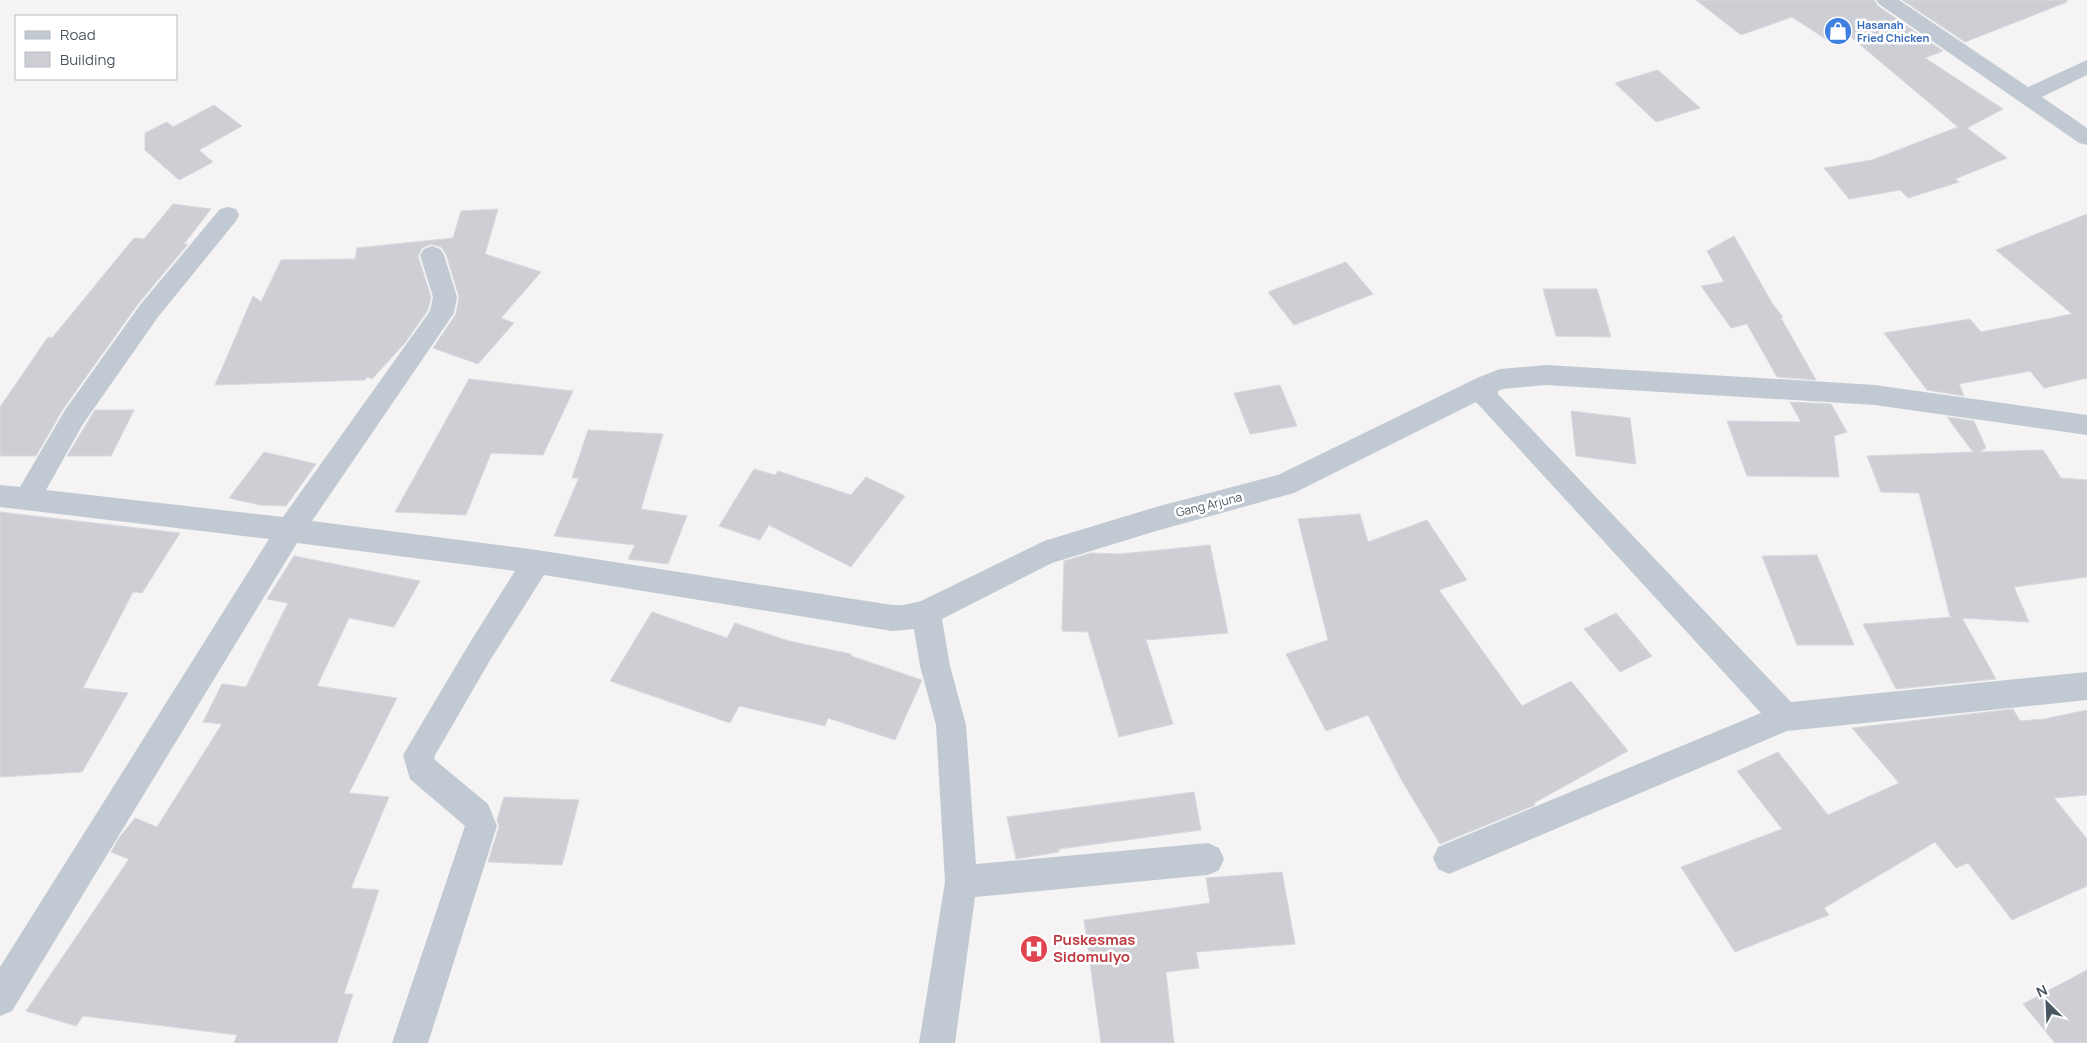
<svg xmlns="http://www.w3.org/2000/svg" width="2087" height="1043" font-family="Manrope,sans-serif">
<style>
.building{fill:#cdcfd5;stroke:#d7d9de}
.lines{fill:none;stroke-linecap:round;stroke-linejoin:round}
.minor{fill:#c1cad2;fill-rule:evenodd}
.labels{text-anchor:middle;stroke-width:5;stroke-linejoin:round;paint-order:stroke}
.far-shop-label{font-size:11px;font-weight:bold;fill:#366cbe;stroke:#fff;text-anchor:start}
.street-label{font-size:12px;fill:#4a5661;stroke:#fff}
.near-health-label{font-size:15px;font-weight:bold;fill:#be3a42;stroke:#fff;text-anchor:start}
</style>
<rect width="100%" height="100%" fill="#f5f3f3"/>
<path class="building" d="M1696,0H1874L1878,6L1943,51L1925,58L2003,109L1967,128L2007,158L1955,179L1959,182L1908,198L1900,190L1849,199L1824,168L1872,160L1958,127L1851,37L1835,45L1792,17L1741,35Z
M1902,0H2067V2L1965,42Z
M1658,70L1700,108L1656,122L1615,83Z
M214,105L242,126L199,150L213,162L179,180L145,150V133L167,122L173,127Z
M173,204L211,209L184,244H188L138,304L63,409L36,456H0V407L48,337L52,338L134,238L144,239Z
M498,209L485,254L541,272L501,318L514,323L478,364L433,348L456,314L459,297L446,254L441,247L431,244L422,248L418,256L431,297L428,310L405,343L372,379L367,377L365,380L215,385L253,296L261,302L281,260L355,259L357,248L453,238L461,211Z
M2087,214V378L2044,388L2030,371L1959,384L1964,396L1927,390L1884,333L1970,319L1981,332L2072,314L1996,250Z
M1734,236L1772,303L1783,317L1781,318L1816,380L1777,377L1747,324L1731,328L1701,286L1724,282L1707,251Z
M1346,262L1373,294L1294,325L1268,292Z
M1543,289H1597L1611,337L1556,336Z
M469,379L573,391L543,455L491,453L466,515L395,512Z
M1280,385L1297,426L1250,434L1234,393Z
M1790,402L1831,404L1847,432L1834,436L1839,477L1747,476L1727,421L1801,422Z
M95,410H134L111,456H67Z
M1571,411L1630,418L1636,464L1576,456Z
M1947,417L1974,421L1986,448L1979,452L2043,450L2061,478L2087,480V577L2014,587L2029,622L1962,618L1996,679L1896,689L1863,624L1952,617H1950L1919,493L1881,492L1867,456L1973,452Z
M588,430L663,434L641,509L687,516L668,564L628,559L635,545L554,536L579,478H572Z
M264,452L316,464L286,506L260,505L229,498Z
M754,469L775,475L778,471L851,495L866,477L905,496L851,567L769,525L760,540L719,526Z
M0,512L180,533L142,593L133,592L83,688L128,693L82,772L0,777Z
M1360,514L1368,542L1427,520L1467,580L1439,590L1522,706L1571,681L1628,751L1534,803L1535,805L1440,844L1402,781L1368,715L1326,731L1286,654L1328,640L1298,519Z
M1210,545L1228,633L1146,640L1173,724L1119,737L1088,632L1062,631L1064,561L1091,553L1120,554Z
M1817,555L1854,645H1797L1762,556Z
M294,556L420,581L394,627L349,618L317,686L397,698L349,793L389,797L351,888L379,890L344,994H353L337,1043H234L237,1035L83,1016L76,1026L26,1011L129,859L111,852L119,838L135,818L157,827L222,724L203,722L222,684L246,687L288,603L267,599Z
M652,612L727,638L735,623L789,641L851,654V656L922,680L895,740L828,718L825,726L739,706L730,723L610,681Z
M1616,613L1652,656L1620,672L1584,629Z
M2013,709L2020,721L2044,719L2087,710V795L2054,798L2087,839V886L2012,920L1968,863L1956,868L1935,842L1824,908L1829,915L1735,952L1681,867L1782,829L1737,771L1778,752L1828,815L1899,783L1852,728Z
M1194,792L1201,830L1059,849V852L1016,859L1007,817Z
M504,797L579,800L562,865L488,862L499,827L497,820Z
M1282,872L1295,944L1196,952L1199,968L1166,972L1174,1043H1101L1084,920L1210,903L1206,878Z
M2087,970V1043H2055L2023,1004Z"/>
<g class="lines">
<path class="minor" d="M1876,0H1899L2028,87L2087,60V75L2042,97L2087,128V145L2079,143L1879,4Z
M228,207L236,209L239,215L236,221L158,317L83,424L46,490L283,517L430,311L433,297L420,255L424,249L432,246L440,249L444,255L457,297L454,313L312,521L537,550L892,605H904L921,601L1044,541L1156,507L1278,475L1477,378L1500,369L1546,365L1875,385L2087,415V435L1875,405L1546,385L1503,389L1498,391V394L1791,702L2087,672V700L1787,731L1449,874L1438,869L1433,858L1438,847L1761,713L1476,402L1294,493L1156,531L1052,563L942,619L950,666L966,725L976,864L1208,843L1219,848L1224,859L1219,870L1208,875L975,897L955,1043H919L945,882L936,725L920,666L914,629L892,631L544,575L489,662L434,757L435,760L488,804L497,826L428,1043H392L465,826L410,779L403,755L469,644L515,571L297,543L12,1011L0,1016V967L269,539L0,507V485L20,487L65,410L140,305L220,209Z"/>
</g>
<defs>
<symbol id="shop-disc" viewBox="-11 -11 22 22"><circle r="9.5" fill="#3f7fe0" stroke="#fff"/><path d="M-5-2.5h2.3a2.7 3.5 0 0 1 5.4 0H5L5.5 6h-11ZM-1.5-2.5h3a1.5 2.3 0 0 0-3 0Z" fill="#fff"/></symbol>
<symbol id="hospital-disc" viewBox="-11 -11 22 22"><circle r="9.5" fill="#e0444e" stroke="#fff"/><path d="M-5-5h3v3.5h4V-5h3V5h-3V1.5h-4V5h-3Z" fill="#fff"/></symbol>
</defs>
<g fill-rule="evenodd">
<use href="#shop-disc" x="1822" y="15" width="32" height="32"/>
<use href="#hospital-disc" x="1018" y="933" width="32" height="32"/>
</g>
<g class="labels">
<g class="far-shop-label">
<text x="1857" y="29">Hasanah<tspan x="1857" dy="13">Fried Chicken</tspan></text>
</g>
<g class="street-label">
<text transform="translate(1209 505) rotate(-14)" y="4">Gang Arjuna</text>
</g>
<g class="near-health-label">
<text x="1053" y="945">Puskesmas<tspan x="1053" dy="17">Sidomulyo</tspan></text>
</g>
</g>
<rect x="15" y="15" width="162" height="65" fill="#ffffff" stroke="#b7bbc0"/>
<rect x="25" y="31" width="25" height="8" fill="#c1cad2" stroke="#b7bbc0"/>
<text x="60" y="40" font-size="15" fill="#4a5661">Road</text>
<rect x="25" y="52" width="25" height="15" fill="#cdcfd5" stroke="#b7bbc0"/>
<text x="60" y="65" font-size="15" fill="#4a5661">Building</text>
<g transform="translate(2047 1003) rotate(336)" stroke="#ffffff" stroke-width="4" paint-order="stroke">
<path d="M0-4L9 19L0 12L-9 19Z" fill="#4a5661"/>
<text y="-8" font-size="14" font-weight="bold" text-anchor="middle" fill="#4a5661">N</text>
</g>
</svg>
